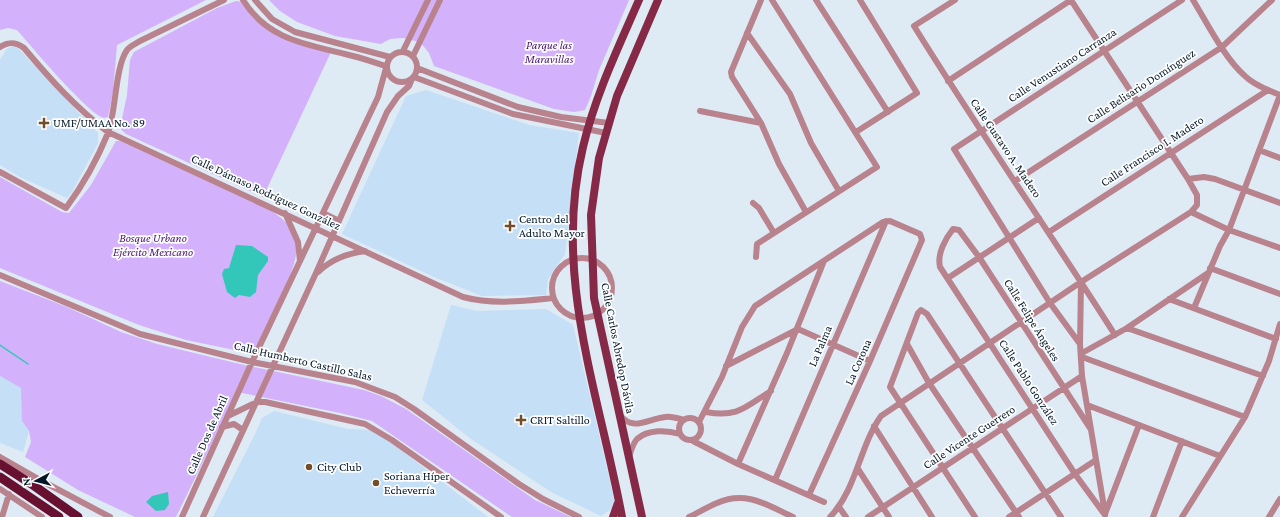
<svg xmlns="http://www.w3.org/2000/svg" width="1280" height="517" font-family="'Crimson Pro',serif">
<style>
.built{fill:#c5dff6}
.green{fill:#d3b1fb}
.water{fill:#33c7b9}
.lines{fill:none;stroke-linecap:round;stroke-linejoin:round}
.stream{stroke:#33c7b9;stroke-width:1.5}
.minor{stroke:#b9838e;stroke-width:6}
.major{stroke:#862946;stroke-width:8}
.highway{stroke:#671030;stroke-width:9}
.poi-dot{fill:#724d28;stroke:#fff;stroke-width:1.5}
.labels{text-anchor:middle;stroke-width:3.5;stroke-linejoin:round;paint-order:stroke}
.park-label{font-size:12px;font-style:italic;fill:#48156f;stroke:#fff}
.street-label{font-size:12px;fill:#02182a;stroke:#fff}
.poi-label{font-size:12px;fill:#02182a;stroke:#fff;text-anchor:start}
</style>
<rect width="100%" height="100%" fill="#deeaf4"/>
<path class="built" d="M12,46L18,48L98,133V143L72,192L67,198L20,177L0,165V60L6,50Z
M426,90L529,125L579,133L565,254L548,279L546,295L482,296L434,277L342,234L406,96Z
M451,305L477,311L546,309L573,325L616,506L601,516L551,492L471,439L422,400Z
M0,369L26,386L22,421L29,431L23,452L0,443Z
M274,411L348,429L375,430L488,517H213L256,432L262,418Z"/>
<path class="green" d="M0,0H206L117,45L113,92L108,117L104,118C89,115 31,46 17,30L8,28L0,30Z
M269,0H629L599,70L591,96L585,110L574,112L554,109L434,66L429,53L420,42L403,38L390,39L381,44L335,36L297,22L280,11Z
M236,1L242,2L271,30L331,52L263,197L126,134L120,128L127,95L130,60L134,52L217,8Z
M116,141H120L268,209C312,234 296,262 280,298C271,317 262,336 254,354L186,340L139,325L0,268V177L62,212L69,213L91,185Z
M0,281L67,307L121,332L157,344L244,365L364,390L381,396L406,409L535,500L571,517H512L372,421L340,413L237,392L176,517H135L78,490L25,457L31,442L29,431L22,421L21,388L0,376Z"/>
<path class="water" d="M236,245L252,246L268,257V261L258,275L256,292L250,297L239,295L235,298L227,292L222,274L224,269L229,268Z
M168,492L169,504L165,510L156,511L146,502L152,496Z"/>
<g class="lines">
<path class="stream" d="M0,345L28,364"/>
<path class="minor" d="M243,0C267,39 305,44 345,54C359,57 373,62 386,66
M255,0L272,19L295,32L390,57
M761,0L731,72L732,77L761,123L779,164L806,212
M816,0L888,112
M955,0L914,26C979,131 1049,231 1115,335
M1193,0C1207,23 1225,59 1245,76C1254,85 1268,90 1280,95
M747,33L790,94L811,143L839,191
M0,47C9,41 16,42 24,48C50,79 76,108 108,132L463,297C493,305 523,301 553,298
M403,51L428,0
M387 67a15 15 0 1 1 30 0a15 15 0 1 1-30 0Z
M413,56L440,0
M417,68L518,107L561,117L609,123
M414,77L513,114L606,133
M948,81L1071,0
M700,111L761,123
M856,132L917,93L860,0
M1259,150L1280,158
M0,172L66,208C83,185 97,160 108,133C116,112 115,67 127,50C130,46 135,44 140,41L224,0
M1188,179L1204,177L1215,179L1280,203
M1015,181L1222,47L1272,0
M753,203L759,208L774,233
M1191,212L1229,230L1280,248
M285,213L298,242L300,261
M323,213L339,221
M1049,232L1268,90
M756,257L757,244L877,167L772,0
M552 288a30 30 0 1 1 60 0a30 30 0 1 1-60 0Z
M1210,268L1280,294
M318,272C332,259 346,254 365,251
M0,275L140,334L252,362L355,382L395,397L414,409L519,484L543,499L579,517
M948,278L1039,218
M1081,283L1080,344L1082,376L1105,513
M1169,299L1276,339
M1194,308L1220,246L1229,230L1280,95
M1127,328L1263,376
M907,344L929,383L1019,517
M1080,344L1050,303L954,149L1182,0
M1082,353L1127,328L1208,273
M1082,357L1245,417
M726,366L798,329L870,361
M1087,405L1220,456
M706,412C738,418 745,407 771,391
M620,415C633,432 648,419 665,417C671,416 677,418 684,420
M228,416L257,402H265L365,424L392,440L501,517
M679 429a11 11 0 1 1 22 0a11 11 0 1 1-22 0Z
M699,422L722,377L742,327L755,306L883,222L890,221L920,234L922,240L870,361L809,495
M874,426L932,517
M222,427L234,424L243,430
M1090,428L979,257L959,230L953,229C945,239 937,254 940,267L1075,474L1105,515
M693,441L738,464L824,502
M0,457L42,481L110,517
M629,457C631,451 633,443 637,439C648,429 667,430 680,434
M738,464L787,353L824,261
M858,469L889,517
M775,480L886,221
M0,489L42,517
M839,507L846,517
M1105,514L1139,425
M2,517L9,494
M182,517L252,362L378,97L386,68
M203,517L316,273L387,112L398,96L409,86L412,79
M689,517C698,513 707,507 717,503C746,490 767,505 793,517
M830,517C857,489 859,447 881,416L1081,282L1191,212L1197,205V195L1188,179L1071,0
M868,517L1082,376
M975,517L890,387L918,313L921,310L927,314L1061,517
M1009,517L1096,460
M1153,517L1182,441
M1182,517L1245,417L1269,361L1280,324
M1269,517L1280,499"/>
<path class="major" d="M613,517L618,503
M622,517C599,393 552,275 583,147C595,96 618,48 639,0
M642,517L594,298L591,215L599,158L617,96L658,0"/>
<path class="highway" d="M0,464L33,485L78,517
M0,477L59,517"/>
</g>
<g class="poi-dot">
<path d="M42 117h4v4h4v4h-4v4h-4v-4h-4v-4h4z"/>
<path d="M508 220h4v4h4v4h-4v4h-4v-4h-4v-4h4z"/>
<path d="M519 414h4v4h4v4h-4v4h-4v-4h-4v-4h4z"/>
<circle cx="309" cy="467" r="4"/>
<circle cx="376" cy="483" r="4"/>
</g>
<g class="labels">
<g class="park-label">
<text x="549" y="49">Parque las<tspan x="549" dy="14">Maravillas</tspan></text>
<text x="153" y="242">Bosque Urbano<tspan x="153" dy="14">Ejército Mexicano</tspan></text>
</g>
<g class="street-label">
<text transform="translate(1062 65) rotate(-33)" y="4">Calle Venustiano Carranza</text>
<text transform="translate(1141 86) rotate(-33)" y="4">Calle Belisario Domínguez</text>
<text transform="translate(1006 148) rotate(56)" y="4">Calle Gustavo A. Madero</text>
<text transform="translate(1152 151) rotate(-33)" y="4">Calle Francisco I. Madero</text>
<text transform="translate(266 192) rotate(25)" y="4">Calle Dámaso Rodríguez González</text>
<text transform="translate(1032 320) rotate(58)" y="4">Calle Felipe Ángeles</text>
<text transform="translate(820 346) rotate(-67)" y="4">La Palma</text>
<text transform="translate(618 348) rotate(79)" y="4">Calle Carlos Abredop Dávila</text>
<text transform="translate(303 361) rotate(13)" y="4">Calle Humberto Castillo Salas</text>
<text transform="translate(858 362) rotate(-66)" y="4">La Corona</text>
<text transform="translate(1029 382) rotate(57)" y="4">Calle Pablo González</text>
<text transform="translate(207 435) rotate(-66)" y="4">Calle Dos de Abril</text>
<text transform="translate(969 437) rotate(-33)" y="4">Calle Vicente Guerrero</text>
</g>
<g class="poi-label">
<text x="53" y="127">UMF/UMAA No. 89</text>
<text x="519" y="223">Centro del<tspan x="519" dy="14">Adulto Mayor</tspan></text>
<text x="530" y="424">CRIT Saltillo</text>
<text x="317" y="471">City Club</text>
<text x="384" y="480">Soriana Híper<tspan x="384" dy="14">Echeverría</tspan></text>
</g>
</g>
<g transform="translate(36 481) rotate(263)" stroke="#ffffff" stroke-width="3" paint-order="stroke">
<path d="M0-3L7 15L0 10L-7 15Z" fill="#02182a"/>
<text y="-6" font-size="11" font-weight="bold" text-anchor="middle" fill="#02182a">N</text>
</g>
</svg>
